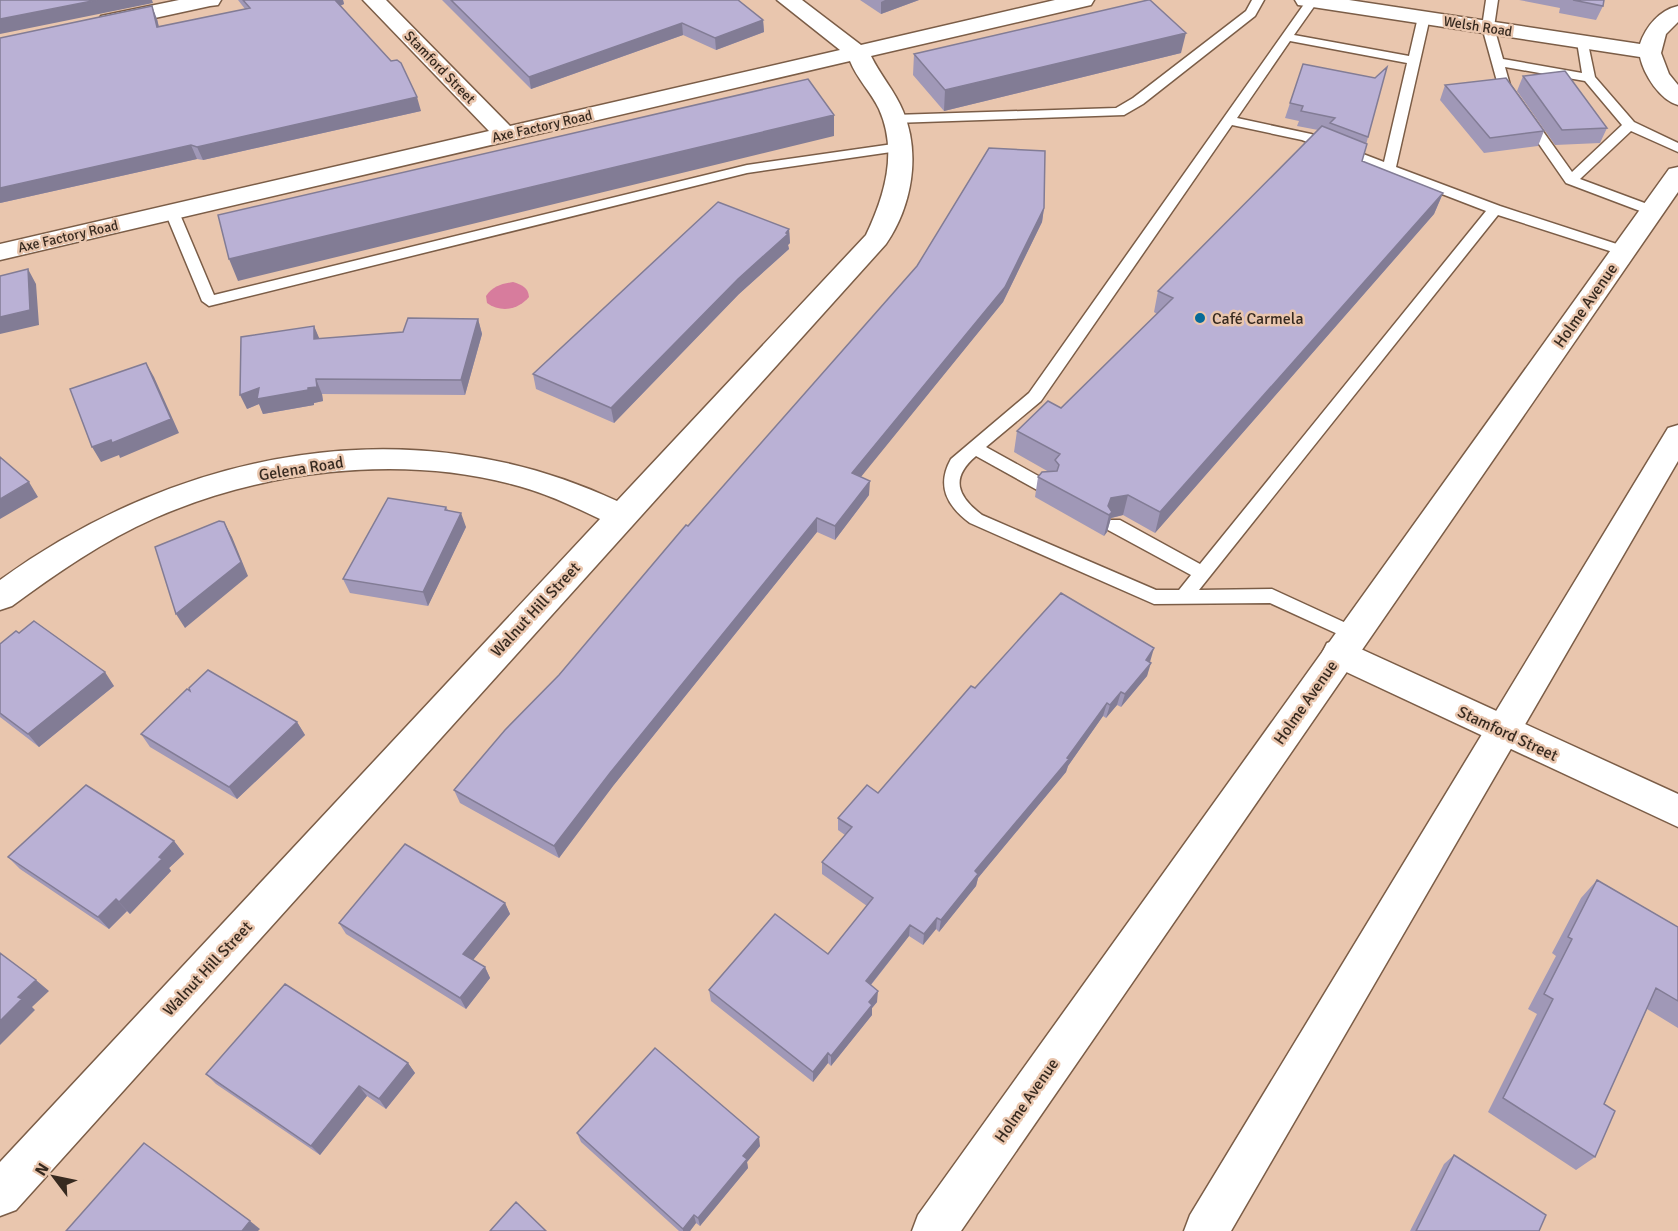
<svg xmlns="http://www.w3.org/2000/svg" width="1678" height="1231" font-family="Signika,sans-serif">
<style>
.water{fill:#d77c9d}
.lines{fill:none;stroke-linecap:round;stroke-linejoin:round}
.service-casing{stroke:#7b5d47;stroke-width:3}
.minor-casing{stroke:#7b5d47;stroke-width:3}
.tertiary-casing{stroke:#7b5d47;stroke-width:3}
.secondary-casing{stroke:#7b5d47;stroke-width:3}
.service{fill:#fff;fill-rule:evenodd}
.minor{fill:#fff;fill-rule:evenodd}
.tertiary{fill:#fff;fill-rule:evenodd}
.secondary{fill:#fff;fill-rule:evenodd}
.wall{fill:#a098b7}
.shaded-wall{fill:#827c95}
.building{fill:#bab1d5;stroke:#827c95;stroke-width:1.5}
.poi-dot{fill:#056a98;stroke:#e9c6ae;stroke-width:2}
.labels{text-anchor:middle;stroke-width:5;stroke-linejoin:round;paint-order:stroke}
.far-street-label{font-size:14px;fill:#372a20;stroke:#e9c6ae}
.street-label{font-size:16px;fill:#372a20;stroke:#e9c6ae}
.poi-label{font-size:16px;fill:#372a20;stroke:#e9c6ae;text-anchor:start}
</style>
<rect width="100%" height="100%" fill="#e9c6ae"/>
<path class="water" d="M513,282C522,285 528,287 529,297C518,310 501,313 487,303L486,296C493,286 501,284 513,282Z"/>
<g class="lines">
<defs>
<path id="service" d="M1252,0H1264L1255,16L1143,104L1124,115L894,123L888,119L894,115L1116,108L1133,98L1246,11Z
M1307,0L1318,1L1294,35L1409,56L1418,17L1424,13L1430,17L1396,167L1500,206L1629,248L1631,251L1629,254H1619L1498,215L1199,590L1272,589L1359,629L1362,634L1359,639L1353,641L1270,603L1154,604L970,523C947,506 936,486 951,459L1029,393ZM1290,41L1407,63L1384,162L1311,134L1237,118ZM1232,125L1302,140L1486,211L1200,564L1120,520H1108L1105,525L1108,530L1191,575L1179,590H1156L982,515C957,496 950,478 976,456L1039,491H1051L1053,487L1051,483L986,447L1041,401Z
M1486,0H1498L1494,27L1503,59L1582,73L1577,42L1587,39L1595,77L1634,122L1678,143V152L1631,131L1580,179L1658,208V214H1648L1566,183L1498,85L1482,27ZM1505,67L1585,81L1622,125L1572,172L1510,85Z
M900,143L907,147L905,150L747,173L209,306L202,301L165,212L172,208L179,212L214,295L747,165Z"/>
<path id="minor" d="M179,0H221L218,5L210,6L109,28L101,26L98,21L101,16Z
M363,0H386L510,126L840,50L777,0H802L861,45L1055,0H1094L1091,5L871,56C880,75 895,91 903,111C921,154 912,206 886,244L16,1210L0,1216V1162L600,519C571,505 543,492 511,484C397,454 262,471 155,518C103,541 57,573 12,606L0,610V580C181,449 411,405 617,501L866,235C885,195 898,151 879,109C871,92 857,79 850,61L0,260V244L489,131Z
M1339,639L1678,794V827L1327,663L1322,653L1327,643Z"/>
<path id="tertiary" d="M1295,0H1349L1640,44C1646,26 1660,10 1678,6V22L1666,34L1661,53L1669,74L1678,85V105C1660,100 1644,75 1640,57L1306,6L1298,5Z"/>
<path id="secondary" d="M1678,167V192L961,1231H912L918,1215L1669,169Z
M1678,425V461L1231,1231H1184L1190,1215L1668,428Z"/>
</defs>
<use href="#service" class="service-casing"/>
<use href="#minor" class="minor-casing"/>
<use href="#tertiary" class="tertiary-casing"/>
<use href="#secondary" class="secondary-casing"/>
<use href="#service" class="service"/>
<use href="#minor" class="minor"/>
<use href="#tertiary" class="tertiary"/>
<use href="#secondary" class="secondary"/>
</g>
<path class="wall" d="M238,0H343L344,4L340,6L421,111L203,160L197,159L0,203L157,19L159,27L245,9Z
M442,0H738L763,20L764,32L716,50L683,35L531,89Z
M860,0H919L881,14Z
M1519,0H1604L1603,6L1596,20L1559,13L1560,8Z
M1181,53L944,111L913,75L914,54Z
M1303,64L1368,137L1362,161L1443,193L1434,214L1155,533L1123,515L1111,518L1107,532L1104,536L1035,497L1038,477L1049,472L1014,452L1017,431L1061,408L1157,314L1154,312L1158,291L1318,130L1297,126L1299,121L1285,118Z
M1523,76L1607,128L1600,143L1555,145L1517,91Z
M1445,85L1544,131L1538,146L1484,153L1440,100Z
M1044,208L1042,222L1003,302L860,477L869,495L835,540L817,532L613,786L559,858L460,803L454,790L559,675L688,526Z
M789,229L790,243L788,245L789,249L739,294L614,423L536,389L533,374Z
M478,319L482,334L465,395L322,394L323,401L314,403V405L263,414L259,404L247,409L314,326L319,339L403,332Z
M446,507L448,510L466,527L428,606L350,593L343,579Z
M0,644L114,686L39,747L0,717Z
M1150,662L1147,676L1121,707L1117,705L1106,718L1103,716L1068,766L1066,772L978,878L976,886L939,932L936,929L923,945L909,936L871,985L877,1002L872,1008V1015L831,1066L828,1063L813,1082L711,1001L709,990L828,954L867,906L822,874V862L845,835L838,830V818L878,793L975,688Z
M190,691L297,722L305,735L237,799L150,747L141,734Z
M174,841L184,854L169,868L171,871L130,914L127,911L109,929L20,869L8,857Z
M1597,880L1678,927V1028L1647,1009L1604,1104L1595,1157L1576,1170L1488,1112L1537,1014L1528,1009L1556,956L1552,953L1581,898Z
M505,903L510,914L473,960L485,967L490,978L466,1009L346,934L339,923Z
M408,1063L415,1073L386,1109L367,1096L320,1155L216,1084L206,1074Z
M577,1133L760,1146L747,1162L748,1168L700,1226L696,1223L690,1231H679L581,1142Z
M1454,1155L1539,1231H1410L1444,1164Z"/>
<path class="shaded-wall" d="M97,0H152L153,3L0,34V19Z
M331,0H343L344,4L334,8Z
M885,0H919L881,14V2Z
M152,6L157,19L162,41L157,27Z
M763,20L764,32L716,50L715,38Z
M682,23L683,35L531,89L529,77Z
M1186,33L1181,53L944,111L945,90Z
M417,97L421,111L203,160L197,147Z
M834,115V136L238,281L229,259Z
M191,145L197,159L0,203V188Z
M1443,193L1434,214L1155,533L1160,512Z
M1044,208L1042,222L1003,302L852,488V473Z
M789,229L790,243L788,245L789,249L739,294L614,423L611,408L738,279Z
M28,269L36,284L39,325L0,334V317Z
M478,319L482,334L465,395L461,380Z
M314,326L320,340L314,339Z
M146,363L154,377L179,433L120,458L119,455L101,462L92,447Z
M316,379L322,394L323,401L314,403V405L263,414L259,404L247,409L240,395L259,388H308Z
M870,481L869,495L835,540V526Z
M29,482L38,497L0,519V499Z
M1128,495L1123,515L1111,518L1107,532L1104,536L1109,515L1108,506L1111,498Z
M461,513L466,527L428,606L423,592Z
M817,518V532L613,786L559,858L554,846L610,773Z
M224,522L232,537L248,576L185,628L176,614Z
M1154,648L1150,662L1146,660Z
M1151,663L1147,676L1121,707L1125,694Z
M105,672L114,686L39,747L28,734Z
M1121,692L1117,705L1106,718L1110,705Z
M1107,703L1103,716L1068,766L1066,772L978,878L976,886L939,932L941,920L975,871L1067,758Z
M297,722L305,735L237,799L229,787Z
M174,841L184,854L169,868L171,871L130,914L119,902L159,857Z
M116,899L127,911L109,929L98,917Z
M505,903L510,914L469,965L463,954Z
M937,918L936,929L923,945L924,934Z
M910,925L909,936L865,992L866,981Z
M485,967L490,978L466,1009L460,998Z
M36,980L49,991L32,1007L35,1010L0,1045V1021L18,997Z
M878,991L877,1002L872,1008V1015L831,1066V1056L869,1002Z
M828,1053V1063L813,1082V1072Z
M408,1063L415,1073L386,1109L379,1099Z
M359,1086L367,1096L320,1155L311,1146Z
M759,1137L760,1146L747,1162L748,1168L700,1226L698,1218L743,1156Z
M694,1215L696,1223L690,1231H683V1229Z
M250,1221L260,1229L258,1231H242Z"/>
<path class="building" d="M0,0H97L0,19Z
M243,0H335L391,61L397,60L401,63L417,97L197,147L191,145L0,188V38L152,6L157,27L250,8Z
M451,0H738L763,20L715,38L682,23L529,77Z
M1148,0H1150L1186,33L945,90L914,54Z
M1573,0H1604L1603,6Z
M1303,64L1375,78L1387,67L1368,137L1330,123L1335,118L1301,111L1303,106L1290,103Z
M1565,71L1607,128L1562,130L1523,76Z
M1506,78L1544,131L1490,138L1445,85Z
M808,79L834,115L229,259L218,215Z
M1322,126L1367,144L1362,161L1443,193L1160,512L1128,495L1111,498L1108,506L1112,512L1109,515L1038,477L1042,472L1057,471L1059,465L1055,460L1060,454L1017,431L1048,401L1061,408L1173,298L1158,291Z
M989,148L1045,151L1044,208L1005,287L852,473L870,481L835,526L817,518L610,773L554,846L454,790L505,730L559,675L686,525L688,526L917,266Z
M718,202L789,229L786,233L788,234L738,279L611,408L533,374Z
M28,269L30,310L0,317V276Z
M408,318L478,319L461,380L316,379L317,387L308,388V390L257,399L259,388L240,395L241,337L314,326V339L403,332Z
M146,363L171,419L112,443L111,440L92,447L70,389Z
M0,457L29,482L0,499Z
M388,498L446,507L445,510L461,513L423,592L343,579Z
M219,521L224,522L241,562L176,614L155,547Z
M1061,593L1154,648L1146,660L1151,663L1125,694L1121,692L1110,705L1107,703L1067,758L1069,759L975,871L978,874L941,920L937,918L924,934L910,925L866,981L878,991L869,1002L872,1005L831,1056L828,1053L813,1072L709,990L775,914L828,954L873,898L822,862L852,827L838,818L867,785L878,793L971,686L975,688Z
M34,621L105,672L28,734L0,713V644L16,631L19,633Z
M208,670L297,722L229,787L141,734L187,689L190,691L189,688Z
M86,785L174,841L159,857L162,859L119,902L116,899L98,917L8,857Z
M405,844L505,903L463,954L485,967L460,998L339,923Z
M1597,880L1678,927V1001L1656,988L1604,1104L1615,1111L1595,1157L1503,1098L1553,999L1544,994L1572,939L1568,937Z
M0,953L36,980L18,997L22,999L0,1021Z
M285,984L408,1063L379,1099L359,1086L311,1146L206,1074Z
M655,1048L759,1137L743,1156L747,1159L698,1218L694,1215L683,1229L577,1133Z
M144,1143L250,1221L242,1231H66Z
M1454,1155L1546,1215L1539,1231H1416Z
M516,1202L546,1231H490Z"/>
<circle class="poi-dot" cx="1200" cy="318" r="6"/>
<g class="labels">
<g class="far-street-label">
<text transform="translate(1478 26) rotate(9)" y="5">Welsh Road</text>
<text transform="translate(440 67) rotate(46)" y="5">Stamford Street</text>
<text transform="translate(542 126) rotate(-13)" y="5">Axe Factory Road</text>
<text transform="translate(68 236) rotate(-13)" y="5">Axe Factory Road</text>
</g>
<g class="street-label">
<text transform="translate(1585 305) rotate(-55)" y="6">Holme Avenue</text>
<text transform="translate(301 468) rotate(-9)" y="6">Gelena Road</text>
<text transform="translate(535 609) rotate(-47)" y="6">Walnut Hill Street</text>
<text transform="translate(1305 702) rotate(-55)" y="6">Holme Avenue</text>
<text transform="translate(1508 733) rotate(25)" y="6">Stamford Street</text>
<text transform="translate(207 968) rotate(-47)" y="6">Walnut Hill Street</text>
<text transform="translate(1026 1100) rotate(-55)" y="6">Holme Avenue</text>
</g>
<g class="poi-label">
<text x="1212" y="324">Café Carmela</text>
</g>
</g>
<g transform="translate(54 1177) rotate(302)" stroke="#e9c6ae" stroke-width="4.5" paint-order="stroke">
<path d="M0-4.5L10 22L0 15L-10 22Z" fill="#372a20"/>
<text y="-9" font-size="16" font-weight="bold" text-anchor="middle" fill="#372a20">N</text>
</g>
</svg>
